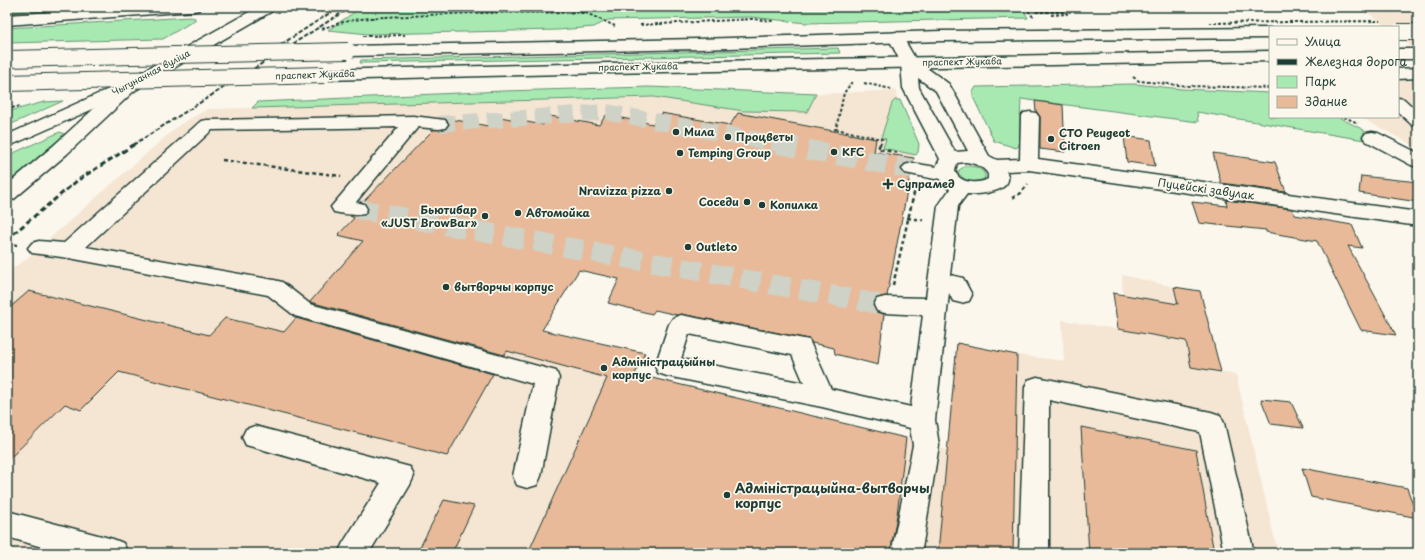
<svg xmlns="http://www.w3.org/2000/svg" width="1425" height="560" font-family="'Playpen Sans',sans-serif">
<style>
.built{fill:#f5e5d3}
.green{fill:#a8e9b2;stroke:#649373}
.building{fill:#e8ba99;stroke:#1f3d34}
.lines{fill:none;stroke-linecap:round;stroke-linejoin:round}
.minor-tunnel-far1{stroke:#cfd2c7;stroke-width:16;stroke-dasharray:16 8;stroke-linecap:butt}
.minor-tunnel{stroke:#cfd2c7;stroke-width:20;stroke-dasharray:20 10;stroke-linecap:butt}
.minor-casing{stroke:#1f3d34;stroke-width:3}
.major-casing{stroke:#1f3d34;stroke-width:3}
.path-far1{stroke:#1f3d34;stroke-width:2;stroke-dasharray:3 2;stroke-linecap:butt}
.path{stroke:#1f3d34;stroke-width:2.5;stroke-dasharray:4 3;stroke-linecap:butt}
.minor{fill:#fbf7ec;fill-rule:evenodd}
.major{fill:#fbf7ec;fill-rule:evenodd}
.rail-far1{stroke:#1f3d34;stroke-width:2;stroke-dasharray:4.5 2;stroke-linecap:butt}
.rail{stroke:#1f3d34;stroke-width:3;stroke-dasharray:5.5 3;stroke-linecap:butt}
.major-bridge-casing{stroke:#1f3d34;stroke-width:18;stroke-linecap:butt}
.path-bridge{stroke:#1f3d34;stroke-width:2;stroke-dasharray:3 2;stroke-linecap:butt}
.major-bridge{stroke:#fbf7ec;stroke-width:16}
.poi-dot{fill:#1f3d34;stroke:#fbf7ec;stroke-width:1.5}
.labels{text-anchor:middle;stroke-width:3.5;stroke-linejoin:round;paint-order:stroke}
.far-street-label{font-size:9px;fill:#1f3d34;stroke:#fbf7ec}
.poi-label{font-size:11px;font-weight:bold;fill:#1f3d34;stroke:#fbf7ec;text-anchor:start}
.street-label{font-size:11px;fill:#1f3d34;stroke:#fbf7ec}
.near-poi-label{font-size:13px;font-weight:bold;fill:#1f3d34;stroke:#fbf7ec;text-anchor:start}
</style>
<rect width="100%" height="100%" fill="#fbf7ec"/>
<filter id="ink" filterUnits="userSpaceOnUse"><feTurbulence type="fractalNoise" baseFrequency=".025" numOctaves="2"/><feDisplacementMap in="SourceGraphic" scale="8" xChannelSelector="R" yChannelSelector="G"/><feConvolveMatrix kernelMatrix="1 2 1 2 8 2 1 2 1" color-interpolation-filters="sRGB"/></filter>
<g filter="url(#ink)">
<path class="built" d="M326,7H362L348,15L317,12Z
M1132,7H1296L1134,10Z
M1361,7H1418V52L1398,36V27H1386Z
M1418,66V148L1360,117H1398V67Z
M895,90L914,158L885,305L878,365L835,354L834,348L655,310L652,314L608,303L619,279L579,270L542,330L645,353L633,380L906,438L947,450L957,343L1017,355L1064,361L1062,320L1151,335L1145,299L1123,295L1122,275L1174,287L1191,367L1236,375L1278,553H7V272L24,261L179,125L208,109L844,93Z"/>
<path class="green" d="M30,7H61L7,13V8Z
M362,7H1022L1028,18L806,23L751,17L608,20L594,27L558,30L369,34L328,30Z
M190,17L195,18V20L163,39L7,43V28Z
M838,48L840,53L360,63L361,60Z
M1135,84L1182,89L1270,93V117H1338L1364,130V140L1197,112L1198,122L1021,99L1019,146L1016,148L994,141L973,97V92L976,87Z
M649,87L816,94L807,112L744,111L654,97L252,108L258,102L503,91Z
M895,100H900L919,144L918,152L916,155L883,148L886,139L881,138L892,103Z
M63,101L7,126V112L44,102Z
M60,132L65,134L7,185V156Z
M965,166C974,166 981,167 985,175V178C976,184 965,182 959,174L958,171Z"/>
<path class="building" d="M1035,101L1063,105L1065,152L1040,149V117L1036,111Z
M661,113L730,125L738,113L876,139L874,152L914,158L913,162L905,164L900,169L904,174L910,176L887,296L877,298L873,304L876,312L884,314L878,365L835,354L834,348L812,343L809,339L681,314L677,315L655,310L652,314L608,303L619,279L579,270L542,330L645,353L635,374L906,438L897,515L891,549L892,553H528L607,378L507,351L504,355L310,302L363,241L338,235L354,218L350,216L365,215L368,208L363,202L433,130L446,129L450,124L445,118L488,126L495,116L543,125L550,116L599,125L606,115L653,124Z
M1124,136L1151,140L1155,166L1127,162Z
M1213,153L1275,162L1286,192L1221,183Z
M1361,176L1418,182V202L1359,193Z
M1226,200L1292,209L1295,215L1352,225L1362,248L1348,246L1396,335L1361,330L1317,241L1266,232V230L1199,223L1192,202L1227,206Z
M1174,287L1200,291L1221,372L1191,367L1186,341L1118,329L1113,293L1178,304Z
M29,291L209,335L225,318L284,332L296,318L493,374L447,456L119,372L81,410L65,404L7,461V310Z
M957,343L1017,355L1013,553H938Z
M1261,399L1291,402L1303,428L1271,424Z
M1081,427L1196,450L1214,553H1089Z
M1302,468L1407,488L1418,518L1311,497Z
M444,500L474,506L452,553H417Z"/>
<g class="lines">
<path class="minor-tunnel-far1" d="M439,124L606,112L784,145"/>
<path class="minor-tunnel" d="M778,144L912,169
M357,209L885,305"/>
<defs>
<path id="minor" d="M896,32L901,34L916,60L949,84L989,156L997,160L1020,159L1021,117L1024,113L1030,112L1036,113L1039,117L1038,159L1418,212V226L1029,170L1006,171C1018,192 978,195 967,194L958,206L950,275L963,278L972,295L969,301L961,303L953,301L949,293L935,420L939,445L922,549L920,553H894L892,549L913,445L910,428L822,407L667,376L658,373L655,366L669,324L673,318L681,315L809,340L831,389L911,407L923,315L885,313L877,311L874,305L877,299L885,297L926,298L938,206L950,189L946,187L939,178L935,179L905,173L902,169L905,165L912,163L936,167L940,159L903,88L901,63L888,37L891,34ZM918,78L936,91L968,151L955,152L919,88ZM965,162C975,163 983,166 988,174V179C977,185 959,183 955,171L957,163ZM689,334L792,355L804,383L681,359Z
M1418,68V78L1398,79V69Z
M128,82L134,83L136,87L134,91L67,154L14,199L7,201V185L53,146L122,83Z
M1398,98L1404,99L1418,112V126L1412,125L1398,112Z
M413,116L445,120L448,124L445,128L439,129L418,127L356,202L364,204L367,209L364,214C354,216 344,214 334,212L331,207L399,127L212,130L86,247L274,280L282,282L310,304L556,371L559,378L541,476L537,485L527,488L517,485L513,476L533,384L295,316L268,295L69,258L32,253L28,248L32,243L39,241L64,243L201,121L207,120Z
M1372,132L1378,133L1418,153V167L1411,165L1366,141L1363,137L1366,133Z
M1037,377L1211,412L1220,415L1224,423L1254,553H1224L1200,432L1049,400V553H1019L1025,387L1028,380Z
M255,426L410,467L414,476L410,485L369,553H338L343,543L381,483L246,445L242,437L246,429Z
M7,511L113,539L123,543L128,553H63L7,537Z"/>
<path id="major" d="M130,7H201L199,10L194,11L7,25V15Z
M258,7H276L274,10L134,91L7,147V135L122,83Z
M1270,28V38L941,41L698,49L348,56L342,54L340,51L342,48L348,46L698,39L941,31Z
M1398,49H1418V59H1398Z
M1270,51V61L608,73L324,80L318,79L316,75L318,71L324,70L608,63Z"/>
</defs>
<use href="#minor" class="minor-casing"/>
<use href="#major" class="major-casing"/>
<path class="path-far1" d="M566,7L586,13L615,26
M1385,7L1392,12
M1051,15L1067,14L1065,12H1036L1034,10H1063L1061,7
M1033,17L1026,7H1054
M640,25L752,19L773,21
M322,29C351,17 381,17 412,16C470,12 528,12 586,13
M1133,77L1139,81L1188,86L1270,88
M864,83L891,89
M7,109L21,106
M1344,117L1358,123
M836,129L882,139L880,145
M834,130L836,129L844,93L852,82"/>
<path class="path" d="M880,144L878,149L900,153
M222,160L341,176
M7,163L12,160
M1012,198L1021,193L1028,184
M907,218L923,220
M7,244L17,245
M893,285L915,189"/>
<use href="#minor" class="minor"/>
<use href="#major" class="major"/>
<path class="rail-far1" d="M1406,7L1418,14
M265,55L339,7
M133,145L351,7"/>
<path class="rail" d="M7,239L78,180L135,144"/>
<defs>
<path id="major-bridge" d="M1398,32H1418
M7,59L348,51
M7,83L324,75"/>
</defs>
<use href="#major-bridge" class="major-bridge-casing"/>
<path class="path-bridge" d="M1209,23L1380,21
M363,36L405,35"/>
<use href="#major-bridge" class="major-bridge"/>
</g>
</g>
<g class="poi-dot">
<circle cx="676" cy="132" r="4"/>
<circle cx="728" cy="137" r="4"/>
<circle cx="1051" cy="139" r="4"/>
<circle cx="834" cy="152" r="4"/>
<circle cx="680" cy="153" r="4"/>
<path d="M886 178h4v4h4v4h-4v4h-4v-4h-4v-4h4z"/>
<circle cx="669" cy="191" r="4"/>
<circle cx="747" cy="202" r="4"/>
<circle cx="762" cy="205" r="4"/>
<circle cx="518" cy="213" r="4"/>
<circle cx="485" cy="216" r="4"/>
<circle cx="688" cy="247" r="4"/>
<circle cx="446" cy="287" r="4"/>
<circle cx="604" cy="368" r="4"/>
<circle cx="727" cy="495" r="4"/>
</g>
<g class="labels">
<g class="far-street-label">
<text transform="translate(962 62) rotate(-1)" y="3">праспект Жукава</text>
<text transform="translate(638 67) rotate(-1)" y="3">праспект Жукава</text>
<text transform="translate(151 73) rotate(-28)" y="3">Чыгуначная вуліца</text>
<text transform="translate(315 75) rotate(-2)" y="3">праспект Жукава</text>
</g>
<g class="poi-label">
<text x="684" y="136">Мила</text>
<text x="1059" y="137">СТО Peugeot<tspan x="1059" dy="13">Citroen</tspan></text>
<text x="736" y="141">Процветы</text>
<text x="842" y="156">KFC</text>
<text x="688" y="157">Temping Group</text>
<text x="897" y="188">Супрамед</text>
<text x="661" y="195" text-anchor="end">Nravizza pizza</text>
<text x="739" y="206" text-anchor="end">Соседи</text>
<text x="770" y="209">Копилка</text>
<text x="477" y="214" text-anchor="end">Бьютибар<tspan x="477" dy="13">«JUST BrowBar»</tspan></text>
<text x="526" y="217">Автомойка</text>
<text x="696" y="251">Outleto</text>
<text x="454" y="291">вытворчы корпус</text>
<text x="612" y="366">Адміністрацыйны<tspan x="612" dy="13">корпус</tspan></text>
</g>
<g class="street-label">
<text transform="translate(1206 189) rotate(8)" y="4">Пуцейскі завулак</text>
</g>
<g class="near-poi-label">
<text x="735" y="493">Адміністрацыйна-вытворчы<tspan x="735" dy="15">корпус</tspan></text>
</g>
</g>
<rect width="1425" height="560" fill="none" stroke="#fbf7ec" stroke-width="24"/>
<rect x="12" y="12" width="1401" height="536" fill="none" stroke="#1f3d34" stroke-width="1.5" filter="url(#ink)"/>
<rect x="1269" y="26" width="130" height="92" fill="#fbf7ec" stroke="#a3ada2"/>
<rect x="1277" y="39" width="20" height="6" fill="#fbf7ec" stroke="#a3ada2"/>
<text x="1305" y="46" font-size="12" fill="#1f3d34">Улица</text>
<rect x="1277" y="59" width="20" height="6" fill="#1f3d34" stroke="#a3ada2"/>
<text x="1305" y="66" font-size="12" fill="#1f3d34">Железная дорога</text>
<rect x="1277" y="76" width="20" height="12" fill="#a8e9b2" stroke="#a3ada2"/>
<text x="1305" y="86" font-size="12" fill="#1f3d34">Парк</text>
<rect x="1277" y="96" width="20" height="12" fill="#e8ba99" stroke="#a3ada2"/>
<text x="1305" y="106" font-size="12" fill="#1f3d34">Здание</text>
</svg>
